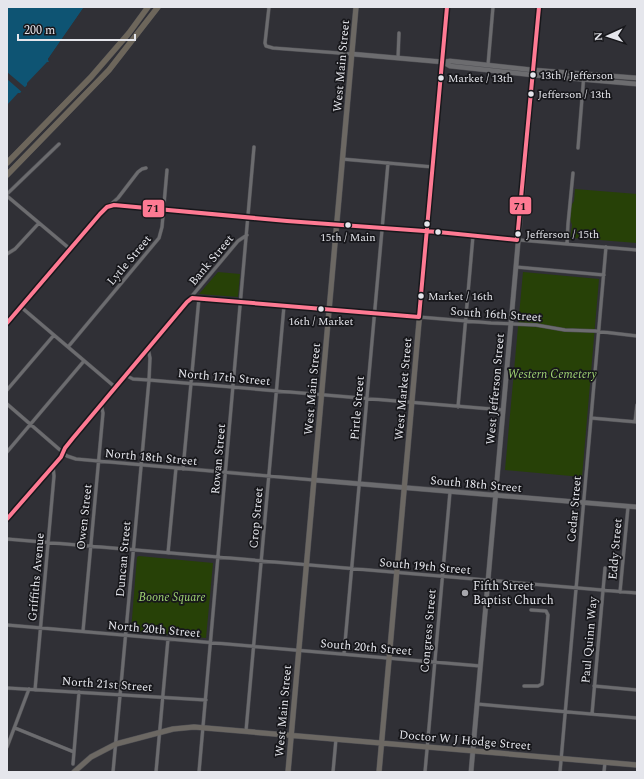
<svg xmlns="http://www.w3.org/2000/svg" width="644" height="779" font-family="Spectral,serif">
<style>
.green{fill:#274107}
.water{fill:#0e5473}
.pier{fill:#303036}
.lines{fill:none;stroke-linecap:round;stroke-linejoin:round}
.street-casing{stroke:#4e4e53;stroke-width:4}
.secondary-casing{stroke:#4e4e53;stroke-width:5.5}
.primary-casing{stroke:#4e4e53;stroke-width:6}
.highway-casing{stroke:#4e4e53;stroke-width:6}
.street{stroke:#6c6c6f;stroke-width:3}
.secondary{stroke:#6c6c6f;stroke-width:4.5}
.primary{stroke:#6c6863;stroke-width:5}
.highway{stroke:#6d665b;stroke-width:5.5}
.bus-1-casing{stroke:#17171b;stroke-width:7}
.bus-1{stroke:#fe7a93;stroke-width:4}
.bus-dot{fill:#e5e6ec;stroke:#17171b;stroke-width:1.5}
.poi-dot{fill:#a6a6ac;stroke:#17171b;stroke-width:1.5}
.labels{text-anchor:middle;stroke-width:3.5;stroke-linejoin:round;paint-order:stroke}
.bus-label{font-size:11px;fill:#e5e6ec;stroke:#17171b;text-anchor:start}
.street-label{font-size:12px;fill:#e5e6ec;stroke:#17171b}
.park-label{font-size:12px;font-style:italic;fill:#9fd372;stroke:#17171b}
.poi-label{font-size:12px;fill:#e5e6ec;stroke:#17171b;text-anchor:start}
.line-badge{stroke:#17171b;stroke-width:1.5}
.pale-badge-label{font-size:11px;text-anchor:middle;font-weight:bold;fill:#111}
</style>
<rect width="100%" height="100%" fill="#303036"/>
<path class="green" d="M575,189L637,194V243L574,238L573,240H570L572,225L570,219L571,206L574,201Z
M218,272L240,274L238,297L199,294Z
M523,272L599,279L582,477L505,470Z
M139,556L213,563L206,638L131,631L137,557Z"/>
<path class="water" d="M7,7H84L48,59L49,62H47L27,83V85L20,93H18L7,105Z"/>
<path class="pier" d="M84,7H86L50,60L51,62H49L48,59Z
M7,72L27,89L23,93L7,79Z"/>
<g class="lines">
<defs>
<path id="street" d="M269,7L265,43L266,46L273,48L352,54
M398,58L399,33
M488,65L493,7
M578,148L584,74
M342,159L433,167
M7,194L59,144
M7,196L70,249
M107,207L114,205C172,210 230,217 288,221C404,230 521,240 637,250
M567,244L568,224L573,173
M7,254L15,249L39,223
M516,267L604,275
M192,298L491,323L536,325L565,330L595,331L637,336
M21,307L115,387
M7,323L100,214L118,198L138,172L142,169L146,168
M68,347L159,238L162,227L167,170
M125,375L133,379L149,380L503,410
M7,390L54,335
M7,404L67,456L76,459L314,480
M458,407L473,236
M591,418L637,422
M635,422L637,405
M7,452L84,361
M183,469L199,298
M7,519L61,457L65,448L73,438C128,372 183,307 238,241L247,235
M7,539L637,593
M168,553L176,468
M620,592L628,507
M7,625L480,666
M83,631L103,413L101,404
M344,654L388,163
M524,686H538L542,684L543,674L548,615L546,611L531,610
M594,686L637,690
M7,688L206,700
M35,690L54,476L53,466
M477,704L637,718
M592,714L605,568
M15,728L74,752
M246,731L284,306
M7,747L29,689
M73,764L79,692
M113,772L149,380L150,358L148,348
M156,772L168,639
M199,772L254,147
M333,772L336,739
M425,772L450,492
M560,772L606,247
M604,772L605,762"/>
<path id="secondary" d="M352,54L443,62L450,61L533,70L637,78
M443,62L450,66L533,75L637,84
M314,480L637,507
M471,772L539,7"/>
<path id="primary" d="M74,772L91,757L116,744L173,729L194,727L637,765
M288,772L356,7
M379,772L447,7"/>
<path id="highway" d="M7,163L91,77L129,33L148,7
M7,175L109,70L158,7"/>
</defs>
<use href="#street" class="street-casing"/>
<use href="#secondary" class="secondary-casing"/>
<use href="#primary" class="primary-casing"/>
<use href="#highway" class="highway-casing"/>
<use href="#street" class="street"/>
<use href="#secondary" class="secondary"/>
<use href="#primary" class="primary"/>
<use href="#highway" class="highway"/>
<defs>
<path id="bus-1" d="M7,323L100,214L107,207L114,205L287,221L438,232L517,240L539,7
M7,519L61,457L65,448L73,438L187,302L192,298L419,317L447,7"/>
</defs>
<use href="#bus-1" class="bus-1-casing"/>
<use href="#bus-1" class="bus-1"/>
</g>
<g class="bus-dot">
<circle cx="533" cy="75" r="3.5"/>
<circle cx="441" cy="78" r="3.5"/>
<circle cx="531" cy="94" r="3.5"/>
<circle cx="427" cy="224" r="3.5"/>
<circle cx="348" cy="225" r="3.5"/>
<circle cx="438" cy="232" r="3.5"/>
<circle cx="518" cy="234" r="3.5"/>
<circle cx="421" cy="296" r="3.5"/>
<circle cx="321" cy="309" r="3.5"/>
</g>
<circle class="poi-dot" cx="465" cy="593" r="4"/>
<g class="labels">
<g class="bus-label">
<text x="540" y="79">13th / Jefferson</text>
<text x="448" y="82">Market / 13th</text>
<text x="538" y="98">Jefferson / 13th</text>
<text x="526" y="238">Jefferson / 15th</text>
<text x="348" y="241" text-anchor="middle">15th / Main</text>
<text x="428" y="300">Market / 16th</text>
<text x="321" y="325" text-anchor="middle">16th / Market</text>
</g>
<g class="street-label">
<text transform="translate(341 66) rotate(-85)" y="4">West Main Street</text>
<text transform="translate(129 260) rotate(-50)" y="4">Lytle Street</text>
<text transform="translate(211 260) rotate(-50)" y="4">Bank Street</text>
<text transform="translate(496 314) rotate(4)" y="4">South 16th Street</text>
<text transform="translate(224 377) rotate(5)" y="4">North 17th Street</text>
<text transform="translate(312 389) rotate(-85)" y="4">West Main Street</text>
<text transform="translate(403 389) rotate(-85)" y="4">West Market Street</text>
<text transform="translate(495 389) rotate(-85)" y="4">West Jefferson Street</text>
<text transform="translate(357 408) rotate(-85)" y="4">Pirtle Street</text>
<text transform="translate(151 457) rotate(5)" y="4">North 18th Street</text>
<text transform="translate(218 459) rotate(-85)" y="4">Rowan Street</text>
<text transform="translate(476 484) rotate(5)" y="4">South 18th Street</text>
<text transform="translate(574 509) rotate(-85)" y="4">Cedar Street</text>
<text transform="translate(84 517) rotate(-84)" y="4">Owen Street</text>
<text transform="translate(256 518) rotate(-85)" y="4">Crop Street</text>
<text transform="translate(615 549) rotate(-85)" y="4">Eddy Street</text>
<text transform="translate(123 559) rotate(-85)" y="4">Duncan Street</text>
<text transform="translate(425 566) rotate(5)" y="4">South 19th Street</text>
<text transform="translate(36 577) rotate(-85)" y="4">Griffiths Avenue</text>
<text transform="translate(154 629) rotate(5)" y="4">North 20th Street</text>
<text transform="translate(428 631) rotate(-85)" y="4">Congress Street</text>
<text transform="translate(589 640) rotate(-85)" y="4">Paul Quinn Way</text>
<text transform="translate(366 647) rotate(5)" y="4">South 20th Street</text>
<text transform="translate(107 684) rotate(4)" y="4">North 21st Street</text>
<text transform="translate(283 711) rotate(-85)" y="4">West Main Street</text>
<text transform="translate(465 740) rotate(5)" y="4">Doctor W J Hodge Street</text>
</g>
<g class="park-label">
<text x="552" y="378">Western Cemetery</text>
<text x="172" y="601">Boone Square</text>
</g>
<g class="poi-label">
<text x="473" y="590">Fifth Street<tspan x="473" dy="14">Baptist Church</tspan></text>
</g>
</g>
<g class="line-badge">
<rect x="509" y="196" width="23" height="19" rx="4" fill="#fe7a93"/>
<rect x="142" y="199" width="23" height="19" rx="4" fill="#fe7a93"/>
</g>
<g class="pale-badge-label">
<text x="520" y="210">71</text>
<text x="153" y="212">71</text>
</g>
<rect width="644" height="779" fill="none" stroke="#e5e6ec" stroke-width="16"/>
<g transform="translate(608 36) rotate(267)" stroke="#17171b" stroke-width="3" paint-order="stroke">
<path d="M0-3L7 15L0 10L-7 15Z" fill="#e5e6ec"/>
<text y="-6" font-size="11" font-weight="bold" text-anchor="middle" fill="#e5e6ec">N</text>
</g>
<path d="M18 34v6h117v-6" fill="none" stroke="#e5e6ec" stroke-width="2"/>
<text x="24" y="34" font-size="12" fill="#e5e6ec" stroke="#17171b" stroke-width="3" paint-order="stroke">200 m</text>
</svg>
